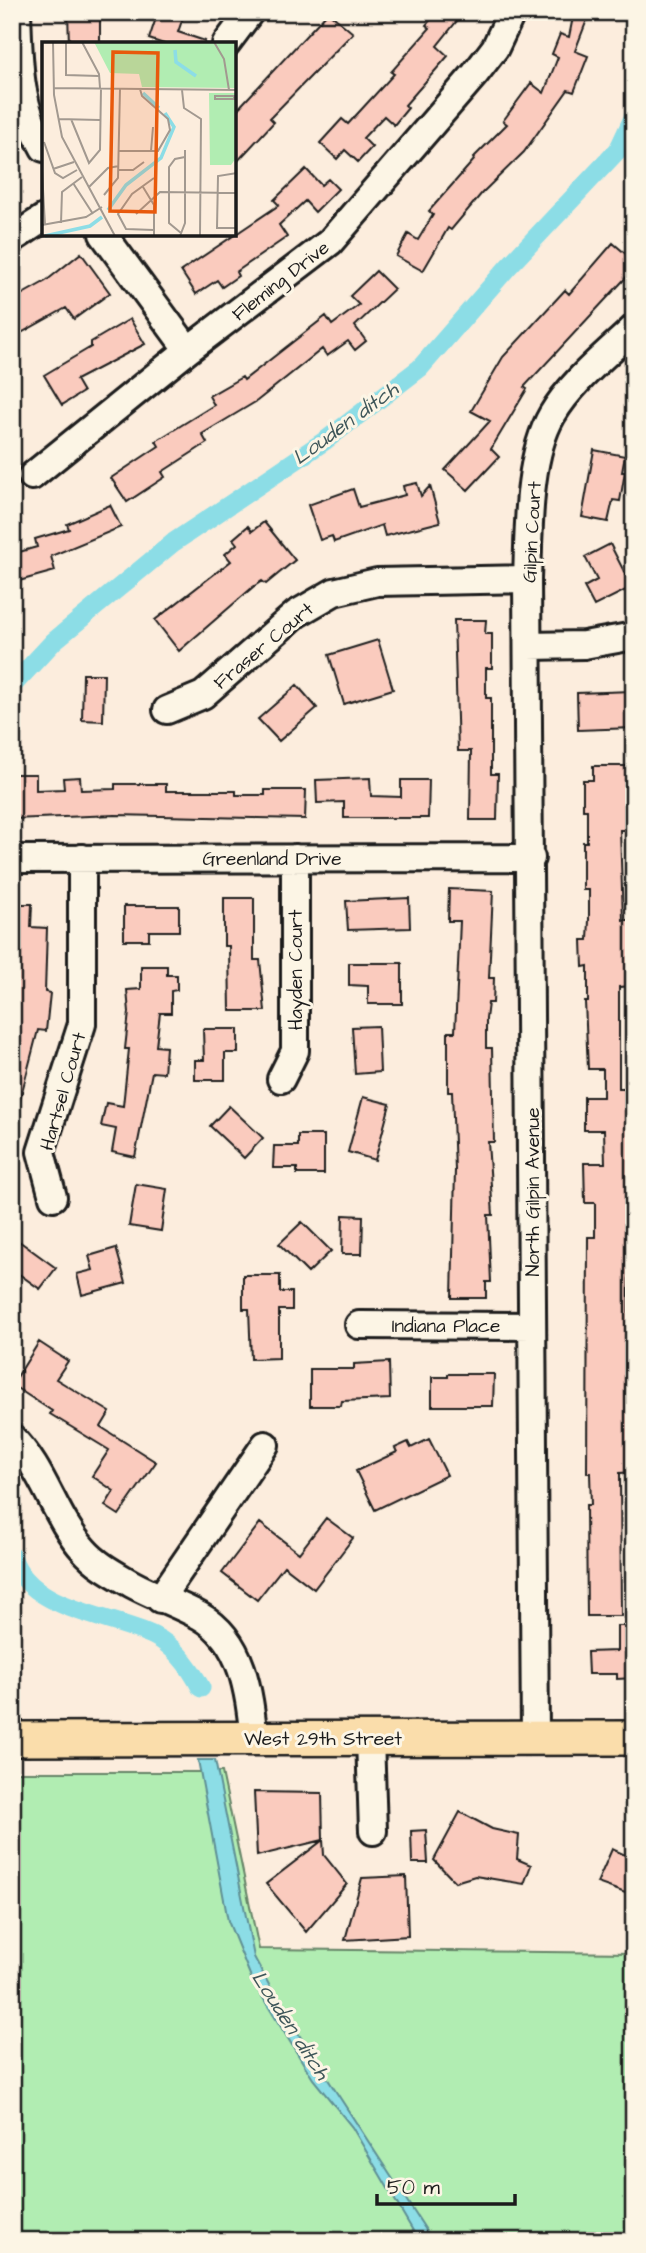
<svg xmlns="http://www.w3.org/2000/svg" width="646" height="2253" font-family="'Architects Daughter',sans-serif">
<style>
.green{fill:#b1edb2;stroke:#668467;stroke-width:2}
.water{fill:#8cdde6;stroke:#5f9095;stroke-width:2}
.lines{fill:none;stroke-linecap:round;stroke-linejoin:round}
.canal{stroke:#8cdde6;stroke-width:19}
.building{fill:#facbbe;stroke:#1c1c1c;stroke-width:2}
.minor-casing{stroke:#1c1c1c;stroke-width:32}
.major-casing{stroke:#1c1c1c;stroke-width:38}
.minor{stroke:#fcf5e5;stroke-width:26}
.major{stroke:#faddab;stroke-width:33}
.labels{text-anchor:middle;stroke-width:6;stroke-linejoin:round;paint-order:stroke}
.street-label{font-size:19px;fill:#1c1c1c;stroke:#fcf5e5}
.water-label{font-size:21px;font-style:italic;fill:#3e5659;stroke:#fcf5e5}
.inset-river{fill:none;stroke:#8cdde6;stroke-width:3.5}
.inset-road{fill:none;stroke:#a29990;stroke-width:2}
.view{fill:#e8590c;fill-opacity:0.15;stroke:#e8590c;stroke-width:3.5}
.inset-edge{fill:none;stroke:#1c1c1c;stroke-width:3.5}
</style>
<rect width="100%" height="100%" fill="#fceddd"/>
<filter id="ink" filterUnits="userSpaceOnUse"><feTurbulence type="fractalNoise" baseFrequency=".0143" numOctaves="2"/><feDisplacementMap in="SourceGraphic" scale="14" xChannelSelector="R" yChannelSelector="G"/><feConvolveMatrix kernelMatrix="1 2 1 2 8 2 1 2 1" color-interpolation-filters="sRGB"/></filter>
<g filter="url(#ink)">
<path class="green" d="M12,1772H222L259,1949L634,1953V2241H12Z"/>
<path class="water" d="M198,1760H215L254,1957L281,2007L433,2241H419L352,2127L313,2079L252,1980L228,1921Z"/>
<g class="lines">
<path class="canal" d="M12,686L54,641L174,542L326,440L420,368L508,267L618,150L634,116
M12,1556C28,1610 110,1615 154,1636C176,1647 190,1667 201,1688"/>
</g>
<path class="building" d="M68,12H100V44H69Z
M158,12H185L178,32L205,41L204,44H164L149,39Z
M328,12L353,33L270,118L274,122L234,165V113Z
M437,12H464L437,46L448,56L405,105L408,108L394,125L384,116L363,138L372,147L358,162L345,150L337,159L320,143L342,119L348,124L394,74L391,72L430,28L426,25Z
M574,12H590L575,51L588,56L574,92L568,90L524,152L482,193L451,230L448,228L423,271L396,256L408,234L418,240L433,215L429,211L474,160L473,158L507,124L503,121L531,83L544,93L558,57L552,54L560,34L569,37Z
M306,169L321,185L328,179L338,189L315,212L305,201L279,225L287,237L236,272L238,276L222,287L217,280L196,294L181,271L279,205L274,200Z
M613,243L634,261V269L524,387L527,389L491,449L499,457L468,490L445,470L490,421L471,411L503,357L565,290L569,294Z
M81,253L110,293L74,319L66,308L12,338V300L46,281Z
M376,271L394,289L355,326L366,341L355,350L348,341L327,356L322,349L257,401L202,434L207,443L162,472L165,477L127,502L111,478L159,446L156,441L214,405L209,396L242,377L244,380L326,316L332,325L359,305L350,296Z
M130,319L145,344L76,380L83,392L62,405L44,375L91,347V342Z
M594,450L625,456L622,472H625L620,501L613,500L608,522L582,517Z
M417,483L421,496L430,486L440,522L385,536L382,525L334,542L332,536L320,540L308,505L353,489L359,507L405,495L403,486Z
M110,505L121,527L51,556L55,571L19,581L12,554L37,547L35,539L69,529L67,524Z
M264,522L295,560L266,584L262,581L253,587L179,651L155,620L231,561L225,554L237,544L233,539L248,526L252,531Z
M610,544L632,587L594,606L584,587L597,580L585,557Z
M454,620H486L485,634H492V668H486V698H491V774H498L497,820H470L471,751H458Z
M378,640L393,689L344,704L329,655Z
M83,674H104L103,721L82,720Z
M297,685L317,708L279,741L258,719Z
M632,691L633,728L578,730L577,693Z
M593,766H633V830H620L623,920H634V986L619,987V1088H630V1163H634V1228H629L628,1405H634V1472L620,1473L621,1616H587L586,1505H591L590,1473H587L588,1237H595V1203H585L584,1163H605L604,1130H584V1097H603V1069H588L585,1002H588V966L583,967L582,940H588L589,920V890H583V842H587V810H583V780H593Z
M12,774H36V790L64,789L63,778L80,777L81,790L115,789V784H166V791H236V795H265V790H306L305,819L115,815L12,819Z
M370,778L371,796L401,797V780H429L428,818H344V802L317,803L316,780Z
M449,889L493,891L489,978H494L493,1003H488L486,1019V1048H492L494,1142H488L493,1215H488L491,1282H486V1298H452L455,1170L452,1092H448V1032H455L460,921H448Z
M224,898H254V960H260L265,1011H230L229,946H224Z
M409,898L410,928L348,930L346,901Z
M12,904H32L31,927L47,928L45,992L50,993L46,1031L38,1030L17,1111L12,1110V986L16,951H12Z
M124,906H179V931H149V940H124Z
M349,963H402V1004H368V986L349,985Z
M141,966H167V975H177V990L171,991V1013H160L156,1046L166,1047L164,1073L152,1072L135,1157L112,1152L116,1129L101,1126L106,1103L123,1106L129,1049H125L129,1012L127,990L141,989Z
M378,1026L380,1072L355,1074L352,1027Z
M203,1029H238V1053H225V1080H195V1060H204Z
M363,1097L390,1104L375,1160L348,1152Z
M229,1106L263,1138L244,1158L210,1126Z
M298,1135H324V1174H297V1168H273L274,1146H298Z
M136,1184L167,1189L161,1231L129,1226Z
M343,1215L363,1216L362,1254H342Z
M302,1222L331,1251L308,1273L279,1244Z
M12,1236L56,1268L40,1289L12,1269Z
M116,1248L126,1283L82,1295L77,1274L93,1270L89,1256Z
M243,1275H280V1292H292V1310H279V1358L251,1359L249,1309H243Z
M39,1342L68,1361L56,1379L110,1412L101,1427L156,1462L119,1515L105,1506L114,1491L92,1476L109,1450L50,1414L52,1411L12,1385Z
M389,1362L390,1399L342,1401L341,1406H310V1369H354V1364Z
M448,1374H494L493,1406H432V1377H448Z
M429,1439L447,1475L375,1510L356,1471L397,1452L395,1448L408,1442L411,1448Z
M326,1518L353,1538L314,1589L284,1566L257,1600L222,1573L260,1523L299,1553Z
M617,1626H634V1678L617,1679V1674H588L587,1652L617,1651Z
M254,1792L322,1793L323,1840L257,1856Z
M460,1812L492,1829L519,1835L517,1859L531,1865L524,1884L475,1876L455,1882L434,1860Z
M426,1830L428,1863H412L411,1831Z
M323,1840L324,1855L347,1884L306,1932L266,1884Z
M612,1849L634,1859V1896L597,1883Z
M406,1876L408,1936L345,1940L362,1878Z"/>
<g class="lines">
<defs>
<path id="minor" d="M17,12C19,62 18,105 44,148
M226,44L250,12
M103,234L188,350
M12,239L44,218
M32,476L188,350L330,242L475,74L495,48L512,12
M529,646L584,645L634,636
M167,710L203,695L296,614L334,592L377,582L527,579
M12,859L531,858
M281,1079L295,1051V858
M53,1197L41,1152L82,1024V858
M359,1325L532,1326
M12,1438C44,1469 54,1517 84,1550C97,1565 115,1574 132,1584C154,1596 178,1604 200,1616C244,1641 249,1694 254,1739
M160,1599L265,1445
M370,1738L373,1831
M535,1738L527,579C529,530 527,458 552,415C572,381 607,354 634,328"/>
<path id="major" d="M12,1739L634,1738"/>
</defs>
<use href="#minor" class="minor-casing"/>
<use href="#major" class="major-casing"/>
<use href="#minor" class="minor"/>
<use href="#major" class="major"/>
</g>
</g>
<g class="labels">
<g class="street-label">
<text transform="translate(280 280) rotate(-38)" y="7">Fleming Drive</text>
<text transform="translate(531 532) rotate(-87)" y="7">Gilpin Court</text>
<text transform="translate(263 645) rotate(-40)" y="7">Fraser Court</text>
<text x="272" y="865">Greenland Drive</text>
<text transform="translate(295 970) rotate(-90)" y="7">Hayden Court</text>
<text transform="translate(62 1091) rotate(-74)" y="7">Hartsel Court</text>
<text transform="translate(532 1192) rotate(-90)" y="7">North Gilpin Avenue</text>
<text x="446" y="1332">Indiana Place</text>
<text x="323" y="1745">West 29th Street</text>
</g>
<g class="water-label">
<text transform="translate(345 423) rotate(-36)" y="7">Louden ditch</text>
<text transform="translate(291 2025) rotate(57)" y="7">Louden ditch</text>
</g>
</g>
<g transform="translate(42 42)">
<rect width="194" height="194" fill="#fceddd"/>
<path d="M52,0H194V46L100,45L97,32L68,31ZM167,51H194V116L189,123H168Z" fill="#b1edb2"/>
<path class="inset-river" d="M133,8L134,20L154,34M101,51L117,66M66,168L84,143L119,116L132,85L123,71M3,194L48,184L60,175"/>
<path class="inset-road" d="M11,0L12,53L20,95L73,194M24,0V33L57,34M40,0L57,32L58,46M172,0L182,17L187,48M11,46L195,48M140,48L142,66L159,77L158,194M173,54H192V57H173ZM16,77L58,78M29,77L47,121L58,108L59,46M2,100L13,131L21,136L35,128M77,109H116L128,88L126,77L100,54L98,47M109,109L111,85M11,127L32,120M77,128H91L102,120M0,129L3,183M195,131L176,134L175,186H195M112,136L90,152L76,172L84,187L112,188M31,141L51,172M47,145L66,126L77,124M101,145L112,163V194M62,153L76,136L78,47M94,172L118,150L195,151M19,181L20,150L40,135M0,183L44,175L60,165M139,191L127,181V125L133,117L143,115M138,194L143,181V108"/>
<path class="view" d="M71,10L116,11L113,170L68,169Z"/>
<rect width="194" height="194" class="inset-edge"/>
</g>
<rect width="646" height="2253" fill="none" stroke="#fcf5e5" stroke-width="42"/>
<rect x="21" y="21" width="604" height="2211" fill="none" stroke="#1c1c1c" stroke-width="2.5" filter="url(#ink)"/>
<path d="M377 2194v10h138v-10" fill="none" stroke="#1c1c1c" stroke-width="3.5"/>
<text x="387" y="2194" font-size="21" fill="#1c1c1c" stroke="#fcf5e5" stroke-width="5" paint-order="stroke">50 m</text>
</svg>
